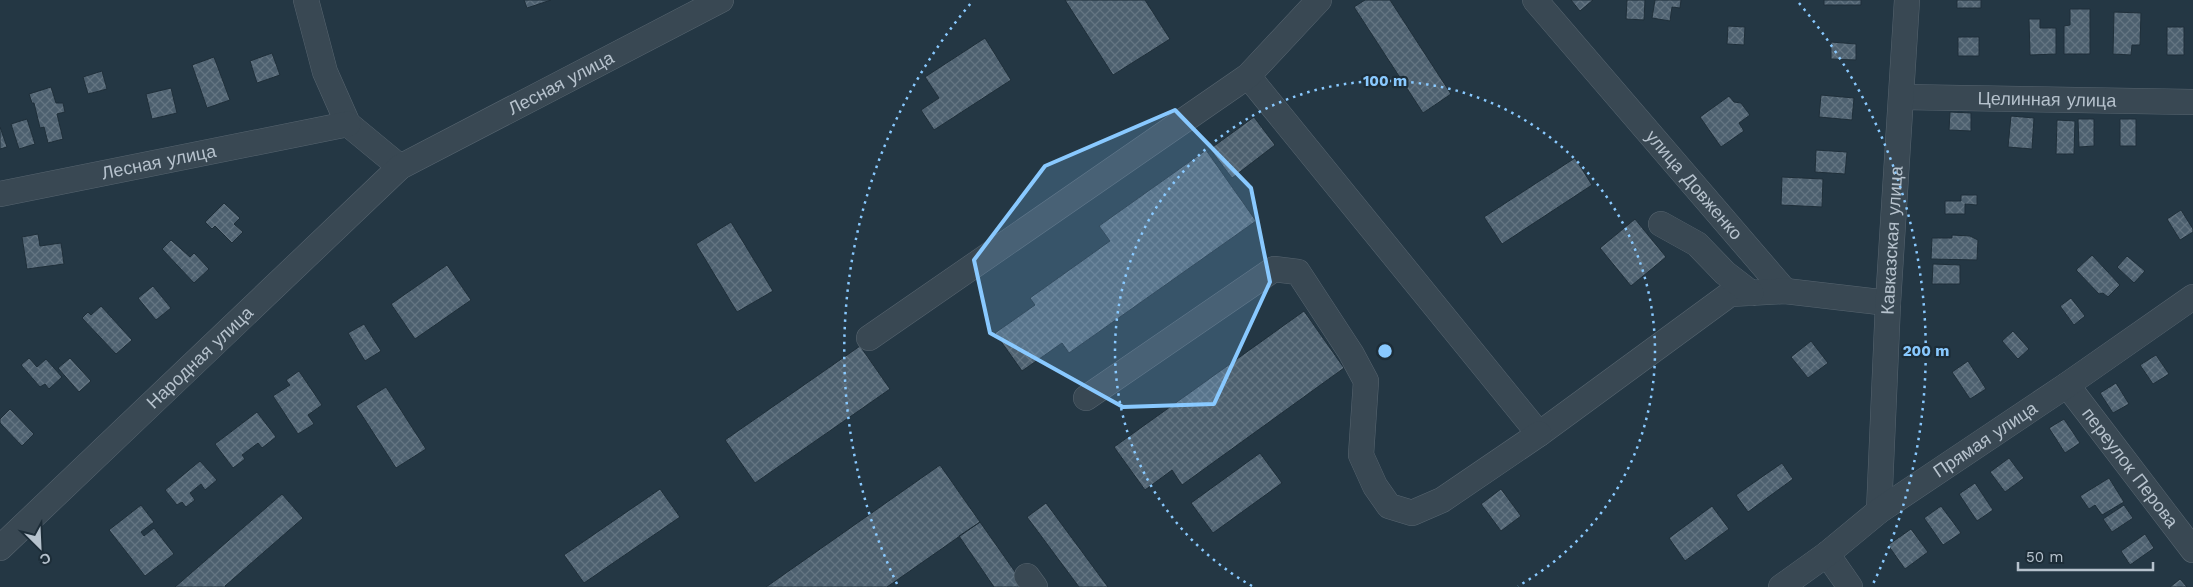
<svg xmlns="http://www.w3.org/2000/svg" width="2193" height="587" font-family="'Work Sans',sans-serif">
<style>
.building{fill:url(#building-cross-hatch);stroke:#1f2f3a}
.lines{fill:none;stroke-linecap:round;stroke-linejoin:round}
.minor-casing{stroke:#576570;stroke-width:26}
.minor{stroke:#394853;stroke-width:25}
.marked{fill:#89c9ff;fill-opacity:0.2;stroke:#89c9ff;stroke-width:4;stroke-linejoin:round}
.ring{fill:none;stroke:#89c9ff;stroke-width:2.5;stroke-dasharray:2.5 5}
.labels{text-anchor:middle;stroke-width:4.5;stroke-linejoin:round;paint-order:stroke}
.street-label{font-size:18px;fill:#b6c2cd;stroke:#1d2d38}
.centre{fill:#89c9ff;stroke:#1d2d38;stroke-width:2.5}
.ring-label{font-size:15px;text-anchor:middle;font-weight:bold;fill:#89c9ff;stroke:#1d2d38;stroke-width:4.5;stroke-linejoin:round;paint-order:stroke}
</style>
<defs>
<pattern id="building-cross-hatch" width="8" height="8" patternUnits="userSpaceOnUse" patternTransform="scale(1.25)"><rect width="8" height="8" fill="#4d606f"/><path d="M0 0l8 8M0 8l8-8" fill="none" stroke="#647582"/></pattern>
</defs>
<rect width="100%" height="100%" fill="#243744"/>
<path class="building" d="M524,0H551L527,8Z
M1065,0H1145L1170,39L1113,75Z
M1365,0H1390L1451,94L1423,113L1354,7Z
M1571,0H1593L1580,11Z
M1627,0H1645L1644,20L1626,19Z
M1655,0H1681L1680,8L1672,7L1670,21L1652,18Z
M1824,0H1861V5H1824Z
M1957,0H1981V8H1957Z
M2070,9H2090V54H2064V26L2070,25Z
M2114,12L2141,13L2140,45H2132L2131,55L2113,54Z
M2029,19H2040V28H2056V54L2030,55Z
M1728,26L1745,27L1744,45L1727,44Z
M2167,27H2184V55H2167Z
M1958,37H1979V56H1958Z
M985,38L1011,80L934,130L921,110L939,98L925,77Z
M1831,42L1856,44V60L1831,59Z
M272,53L280,75L257,83L250,61Z
M214,57L230,100L207,108L192,65Z
M102,71L107,89L88,94L83,77Z
M51,87L56,103H63L65,112L57,114L63,139L48,143L44,127L40,128L34,103H32L29,94Z
M171,88L177,113L152,119L146,94Z
M1821,95L1854,98L1852,120L1819,117Z
M1729,96L1734,102L1741,103L1750,115L1739,123L1744,131L1721,147L1700,117Z
M1950,112L1971,113V131L1949,130Z
M2011,116L2034,118L2032,149L2008,147Z
M1254,117L1275,145L1232,178L1210,149Z
M27,119L35,144L19,149L11,124Z
M2078,119H2094V146L2079,147Z
M2120,119H2136V146H2120Z
M2057,120L2075,121L2074,154H2056Z
M0,127L7,147L0,149Z
M1206,150L1256,221L1069,353L1062,343L1022,371L995,333L1035,305L1030,298L1110,241L1099,226Z
M1816,150L1847,152L1845,174L1815,172Z
M1575,158L1592,185L1502,244L1484,217Z
M1782,177L1823,179L1822,207L1781,205Z
M1961,195H1977V205L1965,204V214H1945V201H1961Z
M224,203L240,218L234,224L243,232L232,243L215,226L212,229L205,222Z
M2181,210L2193,229V232L2180,240L2167,219Z
M1635,219L1666,257L1631,286L1600,248Z
M731,222L773,291L737,312L696,244Z
M38,234L40,246L61,243L64,264L27,269L22,237Z
M1952,235L1970,236L1978,240L1977,260L1931,259L1932,238H1952Z
M171,240L190,257L194,253L209,269L194,283L162,249Z
M2092,255L2120,285L2108,297L2103,293L2099,294L2076,270Z
M2127,256L2145,271L2134,283L2117,267Z
M1933,264L1960,265V284H1932Z
M447,265L471,300L415,339L391,304Z
M153,286L171,308L156,320L138,298Z
M2071,298L2085,316L2074,325L2060,306Z
M101,306L132,340L116,354L82,318L88,312L91,315Z
M1304,311L1344,368L1182,485L1172,470L1145,490L1114,447Z
M364,324L381,351L365,361L348,333Z
M2013,331L2029,349L2018,359L2002,341Z
M1811,341L1828,363L1808,378L1791,357Z
M860,346L890,389L755,483L725,440Z
M2156,355L2169,374L2153,384L2140,365Z
M29,358L37,367L46,359L62,377L49,389L45,384L40,387L21,365Z
M70,358L91,381L79,392L58,368Z
M1968,361L1986,389L1970,399L1952,372Z
M299,371L322,405L308,415L314,424L298,434L273,396L290,385L286,380Z
M2116,383L2129,404L2113,413L2100,393Z
M386,387L426,449L396,468L356,406Z
M10,409L34,434L22,446L0,423V419Z
M257,412L276,437L262,448L258,443L242,455L245,459L233,468L215,444Z
M2064,419L2080,443L2065,453L2049,428Z
M1260,453L1282,483L1213,533L1191,503Z
M2009,458L2024,478L2005,492L1990,472Z
M200,461L217,480L205,490L201,484L190,493L195,500L186,507L182,502L177,505L165,490Z
M1782,463L1793,479L1748,512L1736,495Z
M940,465L980,522L887,587H766Z
M2109,478L2124,502L2102,515L2095,505L2089,509L2080,496Z
M1975,483L1993,510L1977,521L1959,494Z
M660,489L680,517L584,583L564,555Z
M1501,489L1521,516L1501,531L1481,504Z
M282,494L303,518L225,586L226,587H175Z
M1046,503L1108,587H1079L1027,517Z
M141,505L154,522L141,532L144,536L154,528L174,554L145,576L109,530Z
M2124,505L2133,518L2112,532L2103,519Z
M1712,506L1729,529L1685,561L1669,538Z
M1941,506L1961,533L1943,545L1924,518Z
M980,522L1025,586L1024,587H994L959,536Z
M1911,529L1928,552L1905,569L1888,545Z
M2145,534L2154,548L2130,565L2121,551Z
M2180,579L2187,587H2170Z"/>
<g class="lines">
<defs>
<g id="minor">
<path d="M306,0L325,72L348,124L400,167"/>
<path id="s1" d="M1535,0L1785,291"/>
<path d="M1248,76L1539,434L1730,294L1785,291L1888,303"/>
<path id="s2" d="M1902,97L2193,102"/>
<path id="s3" d="M0,194L348,124"/>
<path d="M1661,224L1697,244L1725,273L1751,293"/>
<path d="M869,338L1248,76L1319,0"/>
<path id="s4" d="M2067,385L2193,550"/>
<path d="M1086,398L1274,269L1298,272L1351,353L1366,381L1361,455L1375,486L1389,506L1412,513L1442,500L1539,434"/>
<path id="s5" d="M1879,511L1888,303L1907,0"/>
<path id="s6" d="M0,548L400,167L721,0"/>
<path d="M1827,554L1850,587"/>
<path d="M1027,576L1035,587"/>
<path id="s7" d="M1781,587L1827,554L1879,511L2067,385L2193,297"/>
</g>
</defs>
<use href="#minor" class="minor-casing"/>
<use href="#minor" class="minor"/>
</g>
<path class="marked" d="M1175,110L1251,188L1270,282L1214,404L1123,407L990,333L974,260L1045,166Z"/>
<g class="ring">
<path d="M1252 586A270 270 0 1 1 1518 586"/>
<path d="M897 584A541 541 0 0 1 971 3M1799 3A541 541 0 0 1 1873 584"/>
</g>
<g class="labels">
<g class="street-label">
<text dy="6" stroke="none"><textPath href="#s6" startOffset="734">Лесная улица</textPath></text>
<text dy="6" stroke="none"><textPath href="#s2" startOffset="145">Целинная улица</textPath></text>
<text dy="6" stroke="none"><textPath href="#s3" startOffset="162">Лесная улица</textPath></text>
<text dy="6" stroke="none"><textPath href="#s1" startOffset="244">улица Довженко</textPath></text>
<text dy="6" stroke="none"><textPath href="#s5" startOffset="271">Кавказская улица</textPath></text>
<text dy="6" stroke="none"><textPath href="#s6" startOffset="276">Народная улица</textPath></text>
<text dy="6" stroke="none"><textPath href="#s7" startOffset="252">Прямая улица</textPath></text>
<text dy="6" stroke="none"><textPath href="#s4" startOffset="104">переулок Перова</textPath></text>
</g>
</g>
<circle cx="1385" cy="351" r="8" class="centre"/>
<g class="ring-label">
<text x="1385" y="86">100 m</text>
<text x="1926" y="356">200 m</text>
</g>
<g transform="translate(40 547) rotate(156)" stroke="#1d2d38" stroke-width="4" paint-order="stroke">
<path d="M0-4L9 19L0 12L-9 19Z" fill="#b6c2cd"/>
<text y="-8" font-size="14" font-weight="bold" text-anchor="middle" fill="#b6c2cd">С</text>
</g>
<path d="M2018 562v8h135v-8" fill="none" stroke="#b6c2cd" stroke-width="2.5"/>
<text x="2026" y="562" font-size="15" fill="#b6c2cd" stroke="#1d2d38" stroke-width="4" paint-order="stroke">50 m</text>
</svg>
